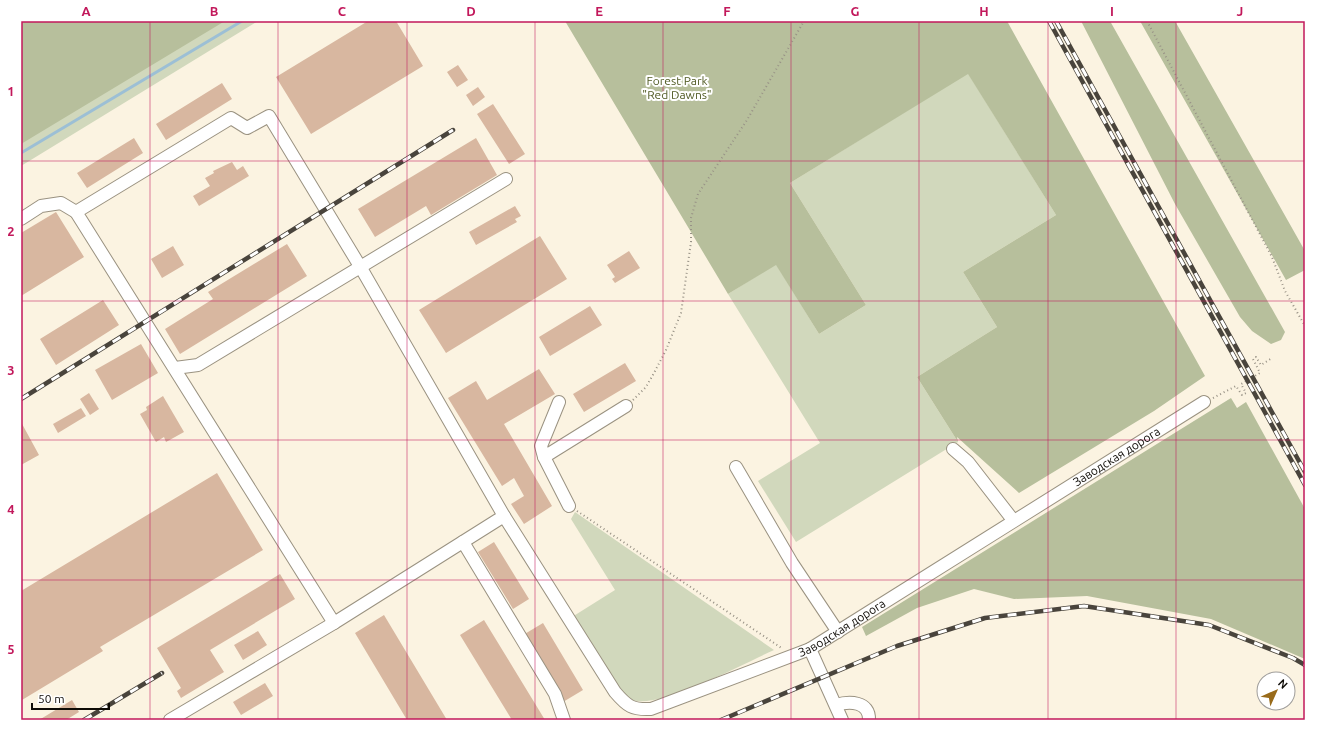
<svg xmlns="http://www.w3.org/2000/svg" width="1326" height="741" font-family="Ubuntu,sans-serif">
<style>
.green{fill:#d1d8bc}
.forest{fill:#b7bf9c}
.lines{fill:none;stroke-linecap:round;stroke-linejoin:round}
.stream{stroke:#9cbfd5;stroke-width:3}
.building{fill:#d8b7a0}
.minor-casing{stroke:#9a9281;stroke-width:14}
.path{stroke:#989286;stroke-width:2;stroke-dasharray:1 3;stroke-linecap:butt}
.minor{stroke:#fff;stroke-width:12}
.rail-casing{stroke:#49443c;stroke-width:4.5}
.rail{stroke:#fff;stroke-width:3;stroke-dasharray:9;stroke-linecap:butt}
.grid{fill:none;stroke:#c2185b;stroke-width:1;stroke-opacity:0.55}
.labels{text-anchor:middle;stroke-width:4;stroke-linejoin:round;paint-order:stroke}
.park-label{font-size:12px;fill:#515b24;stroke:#fff}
.street-label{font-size:12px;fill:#0e0b06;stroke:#fff}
.neatline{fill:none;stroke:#c2185b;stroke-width:1.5}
.grid-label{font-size:13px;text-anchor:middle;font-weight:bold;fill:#c2185b}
</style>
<rect width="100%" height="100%" fill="#fbf3e1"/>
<path class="green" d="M21,21H258L21,166Z
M968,73L1056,215L963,272L997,327L917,377L958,442L796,542L758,481L820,443L728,294L776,264L819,334L866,305L790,183Z
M575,512L774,650C745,663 666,705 637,701C629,700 623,694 617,689L572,617L615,590L571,519Z"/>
<path class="forest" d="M21,21H225L21,144Z
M565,21H1007L1205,376L1154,411L1019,493L957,437L958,442L917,377L997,327L963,272L1056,215L968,74L790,183L866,305L819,334L776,265L728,294Z
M1081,21H1110L1285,332L1281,340L1271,344L1252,331L1240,317L1175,204Z
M1140,21H1175L1305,251V270L1286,280Z
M1231,398L1237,408L1246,402L1305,509V659L1211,619L1087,596L1014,599L974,589L917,608L866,636L862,627Z"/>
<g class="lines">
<path class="stream" d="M21,153L242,21"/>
</g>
<path class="building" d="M368,21H396L423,66L311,134L276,77Z
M458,65L468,80L457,87L447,72Z
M222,83L232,99L166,140L156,124Z
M478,87L485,97L473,106L466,95Z
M493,104L525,154L509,164L477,114Z
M134,138L143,153L87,188L77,173Z
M476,138L497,175L431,215L426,206L375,237L358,209Z
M232,162L237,170L243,166L249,176L199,206L193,196L210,186L205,178L214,173L213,171Z
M515,206L521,216L515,219L517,222L476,245L469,232Z
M56,212L84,257L21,296V233Z
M540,236L567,279L446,353L419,310Z
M287,244L307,276L180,354L165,329L213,299L208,292Z
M173,246L184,265L162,278L151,259Z
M629,251L640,268L615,283L612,279L615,277L607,265Z
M103,300L119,325L56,365L40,339Z
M590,306L602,325L550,356L539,337Z
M141,344L158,373L112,400L95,370Z
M625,363L636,381L584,412L573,394Z
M539,369L555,394L504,424L552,506L524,524L511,504L524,496L514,478L502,486L448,398L476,381L487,400Z
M89,393L99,409L90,415L80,399Z
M163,396L184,432L166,442L164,437L156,442L140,414L147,410L146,407Z
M81,408L86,416L58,433L53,424Z
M21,422L39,455L21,465Z
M217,473L263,550L100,647L103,651L22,700L21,591Z
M494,542L529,599L513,609L478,552Z
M280,574L295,599L210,650L224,672L181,698L177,691L181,688L157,648Z
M384,615L447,720H407L355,633Z
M484,620L545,720H512L460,635Z
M543,623L583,690L563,702L523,635Z
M258,631L267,645L243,660L234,645Z
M265,683L273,696L241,715L233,702Z
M72,700L79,712L66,720H39Z"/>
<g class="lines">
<defs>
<g id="minor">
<path d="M269,116L361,268L504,516L334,623L76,212L231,118L247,128Z"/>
<path d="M21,219L41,206L61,203L76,212"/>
<path d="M175,368L198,365L506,179"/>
<path d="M559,402L541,446L544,457L569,506"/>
<path d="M953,449L968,462L1013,520"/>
<path d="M544,457L626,406"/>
<path d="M736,467L792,563L838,632"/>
<path id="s1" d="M504,516L615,692C627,706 632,710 651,709L810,649L1204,402"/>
<path d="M463,542L555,694L564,720"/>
<path d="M810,649L842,720"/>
<path d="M836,705C849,701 870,701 869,720"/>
<path d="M170,720L334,623"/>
</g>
</defs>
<use href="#minor" class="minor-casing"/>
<path class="path" d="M1147,21L1272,257L1285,291L1305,326
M1213,398L1236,386L1242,395L1246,393L1241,384L1260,373L1253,359L1256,357L1261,365L1272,358
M633,400L646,387L654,373L666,350L681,313L691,242V218L698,194L747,120L804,21
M577,511L783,649"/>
<use href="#minor" class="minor"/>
<defs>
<path id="rail" d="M1049,21L1305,485
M1056,21L1305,472
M21,399L453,130
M84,720L162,673
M721,720L897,646L985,618L1084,606L1209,625L1293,658L1305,665"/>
</defs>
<use href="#rail" class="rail-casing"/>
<use href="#rail" class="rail"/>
</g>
<path class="grid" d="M150,21V720M278,21V720M407,21V720M535,21V720M663,21V720M791,21V720M919,21V720M1048,21V720M1176,21V720M21,161H1305M21,301H1305M21,440H1305M21,580H1305"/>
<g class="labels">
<g class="park-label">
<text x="677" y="85">Forest Park<tspan x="677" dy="14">"Red Dawns"</tspan></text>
</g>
<g class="street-label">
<text dy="4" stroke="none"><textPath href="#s1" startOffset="782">Заводская дорога</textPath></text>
<text dy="4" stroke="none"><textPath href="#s1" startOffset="458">Заводская дорога</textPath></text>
</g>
</g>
<rect width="1326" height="741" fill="none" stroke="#ffffff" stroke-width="44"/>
<g transform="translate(1276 691) rotate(45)"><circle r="19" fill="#ffffff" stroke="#9f9d9b"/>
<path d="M0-3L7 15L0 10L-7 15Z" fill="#996b1b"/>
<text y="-6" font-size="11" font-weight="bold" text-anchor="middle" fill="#0e0b06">N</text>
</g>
<path d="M32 703v6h77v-6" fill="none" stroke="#0e0b06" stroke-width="2"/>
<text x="38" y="703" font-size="12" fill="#0e0b06" stroke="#ffffff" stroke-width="3" paint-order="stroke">50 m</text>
<rect x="22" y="22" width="1282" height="697" class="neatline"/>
<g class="grid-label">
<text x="86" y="16">A</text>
<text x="214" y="16">B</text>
<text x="342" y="16">C</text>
<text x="471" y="16">D</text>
<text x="599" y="16">E</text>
<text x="727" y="16">F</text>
<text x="855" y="16">G</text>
<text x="984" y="16">H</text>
<text x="1112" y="16">I</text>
<text x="1240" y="16">J</text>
<text x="11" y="96">1</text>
<text x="11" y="236">2</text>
<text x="11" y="375">3</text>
<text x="11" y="514">4</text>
<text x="11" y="654">5</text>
</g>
</svg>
